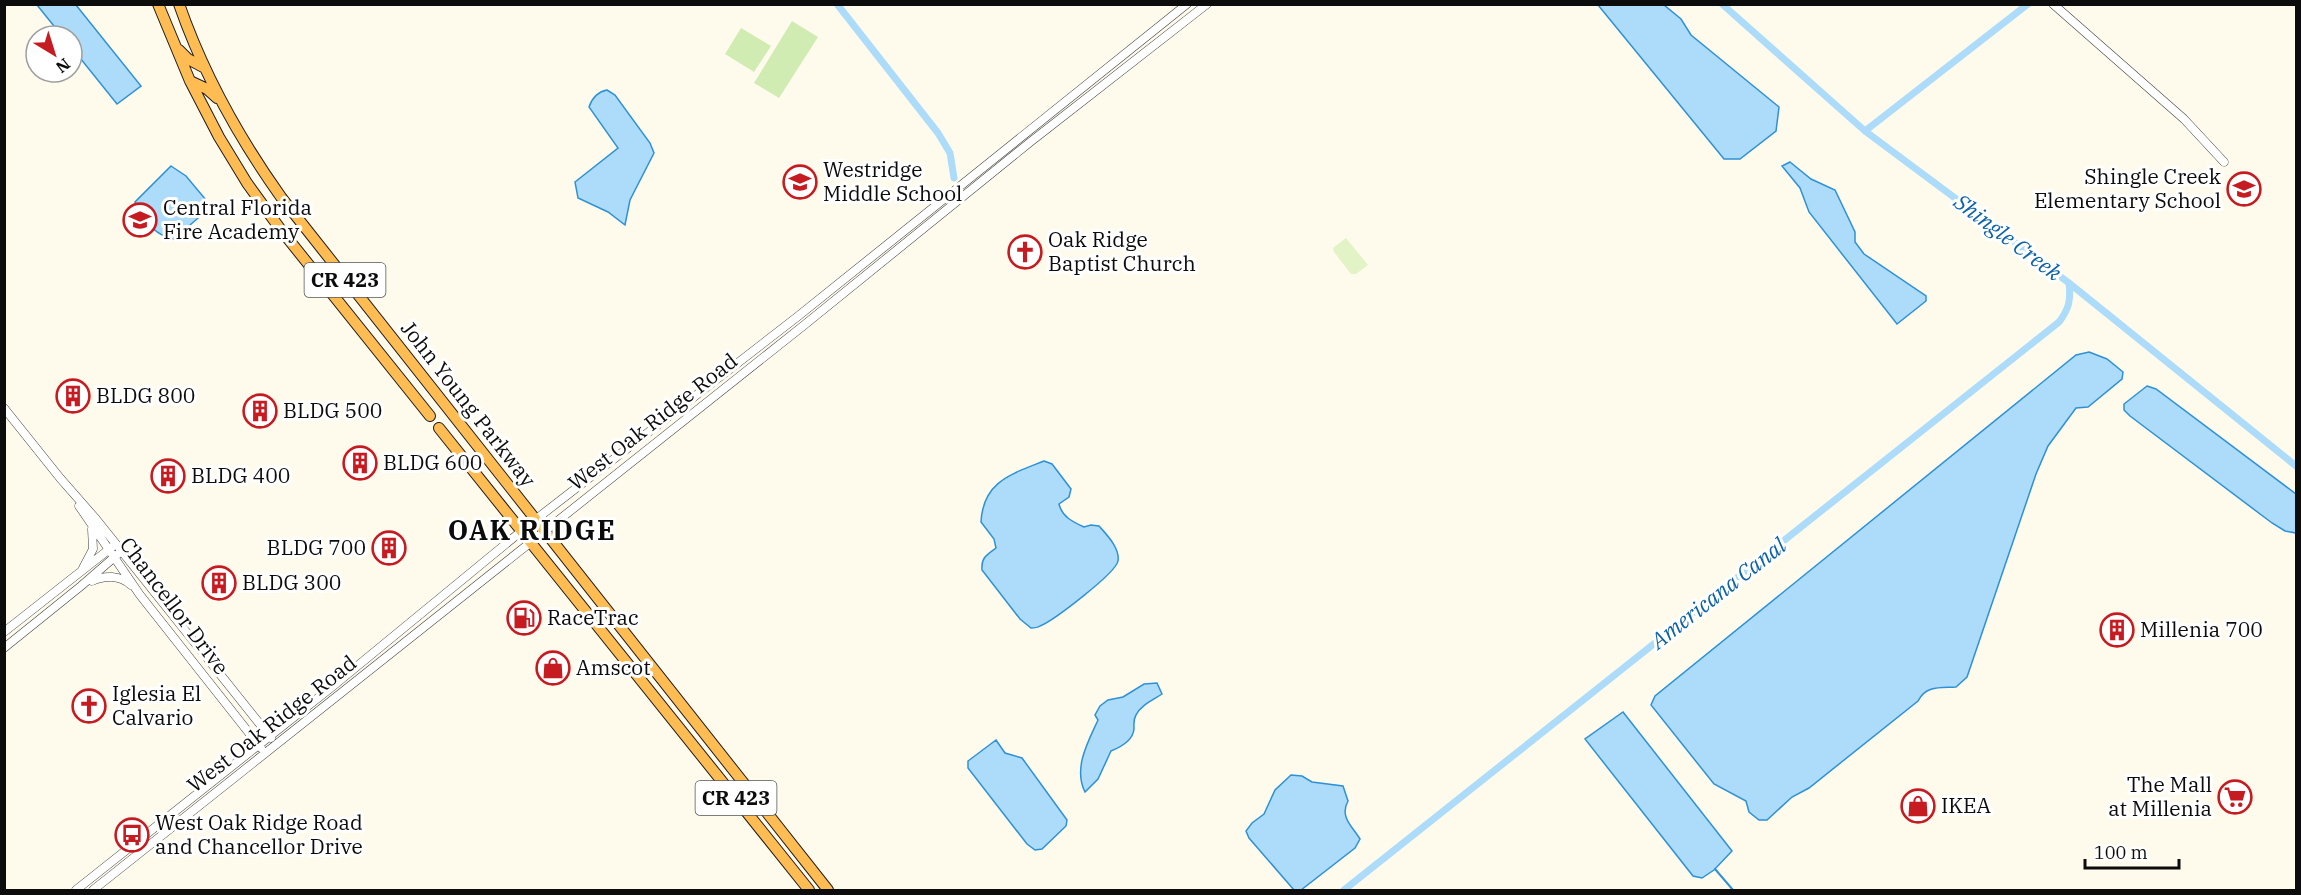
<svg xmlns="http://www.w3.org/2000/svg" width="2301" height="895" font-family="'IBM Plex Serif',serif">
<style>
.green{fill:#d0ecb3}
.pitch{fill:#e2f3c5}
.water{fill:#acdcfa;stroke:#2e91d6;stroke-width:1.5}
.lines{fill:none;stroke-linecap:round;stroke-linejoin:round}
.stream{stroke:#2e91d6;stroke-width:2}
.canal{stroke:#acdcfa;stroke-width:7}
.tertiary-casing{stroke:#3f3f3f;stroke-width:9}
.trunk-casing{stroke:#1d1d1d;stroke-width:12}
.tertiary{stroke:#fff;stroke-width:8}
.trunk{stroke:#febc53;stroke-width:10}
.labels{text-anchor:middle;stroke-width:6;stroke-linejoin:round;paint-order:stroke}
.shield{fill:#fff;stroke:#555;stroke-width:1.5}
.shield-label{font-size:20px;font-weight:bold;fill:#0c0c0c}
.poi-label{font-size:21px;fill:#0c0c0c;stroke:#fff;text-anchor:start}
.street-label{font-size:21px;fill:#0c0c0c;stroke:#fff}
.water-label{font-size:22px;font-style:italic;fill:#0d62a6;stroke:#fff}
.district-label{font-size:27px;font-weight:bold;letter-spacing:1.5px;fill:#0c0c0c;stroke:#fff}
</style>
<rect width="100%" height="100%" fill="#fffbec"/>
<path class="green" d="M792,21L818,37L779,98L754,83Z
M741,28L771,46L754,72L725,54Z"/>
<path class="pitch" d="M1346,238L1368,265L1356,274H1351L1334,252L1333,248Z"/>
<path class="water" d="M37,5H76L141,86L117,104L72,48V36H62Z
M1598,5H1664L1681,19L1691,35L1779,107L1776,131L1740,159H1724Z
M607,90L615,95L650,143L654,153L630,200L625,225L608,212L578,198L575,182L618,148L589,107C592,98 597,92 607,90Z
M1790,162L1811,179L1835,190L1855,232V242L1864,254L1926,296V301L1897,324L1809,212L1800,188L1782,166Z
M171,166L186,176L206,200L205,212L174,239C155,236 143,220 135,202Z
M2089,352L2107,359L2123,372L2122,379L2088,407L2076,408L2048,446L2036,474L1967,677L1956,687C1941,688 1926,685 1918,701L1809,788L1792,797L1767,820H1759L1749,812L1746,801L1714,784L1651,705L1655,696L2076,355Z
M2147,386L2156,389L2296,494V533L2285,531L2272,523L2130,416L2124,410V404Z
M1044,461L1052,464L1071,489L1069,497L1059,504C1062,517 1073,522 1084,527L1091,525L1099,526C1107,535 1120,548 1118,561C1116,573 1053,621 1040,626C1037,628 1035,628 1031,628L1020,619L982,570C981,558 986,555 996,548L994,539L981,522C983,481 1012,474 1044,461Z
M1157,683L1162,694C1153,700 1141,705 1136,715C1133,720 1134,723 1134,729C1133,740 1121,747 1111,751L1098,779L1085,792C1073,768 1088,742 1098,720L1095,715L1100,706L1108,700L1123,697L1144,684Z
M1623,712L1732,851L1714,870L1702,878L1693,876L1585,739Z
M996,740L1005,753L1022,758L1067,820L1066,826L1042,849L1035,850L1027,844L968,768V761Z
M1291,775L1302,776L1312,782L1343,786L1348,801C1339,817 1353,827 1360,839L1355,848L1301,890H1294L1249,838L1246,831L1252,823L1264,814L1275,790Z"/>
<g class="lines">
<path class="stream" d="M1715,869L1733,890"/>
<path class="canal" d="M837,4L938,133L950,153L954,178
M1722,4L1865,131L2069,283L2296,466
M1865,131L2028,4
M1344,890L2059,322C2069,309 2071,300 2069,283"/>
<defs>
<path id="tertiary" d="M2053,4L2184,119L2224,162
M4,408L60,478L96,519L271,738
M79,506L140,595L261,748
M83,568L93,549L92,529
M92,581C105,575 120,575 131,585
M4,632L112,547
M4,648L81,586L118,554
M76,890L333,686L535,520L797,317L1187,4
M93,890L803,326L1029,143L1207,4"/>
<path id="trunk" d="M158,4L190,81L219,137L247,183L281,230L430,416
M179,4C203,73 239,138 281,197L828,890
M179,50L188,59L205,68
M190,81L207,89L217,98
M439,428L809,890"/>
</defs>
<use href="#tertiary" class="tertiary-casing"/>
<use href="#trunk" class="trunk-casing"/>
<use href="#tertiary" class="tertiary"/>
<use href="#trunk" class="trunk"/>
</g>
<defs>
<symbol id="school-ring" viewBox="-11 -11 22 22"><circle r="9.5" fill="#fff" stroke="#c61b21" stroke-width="1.5"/><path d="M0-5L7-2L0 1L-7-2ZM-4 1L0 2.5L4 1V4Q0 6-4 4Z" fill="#c61b21"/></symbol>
<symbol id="church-ring" viewBox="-11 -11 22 22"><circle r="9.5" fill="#fff" stroke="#c61b21" stroke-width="1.5"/><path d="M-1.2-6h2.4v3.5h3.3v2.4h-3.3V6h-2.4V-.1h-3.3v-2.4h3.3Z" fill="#c61b21"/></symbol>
<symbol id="building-ring" viewBox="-11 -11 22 22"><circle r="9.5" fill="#fff" stroke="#c61b21" stroke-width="1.5"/><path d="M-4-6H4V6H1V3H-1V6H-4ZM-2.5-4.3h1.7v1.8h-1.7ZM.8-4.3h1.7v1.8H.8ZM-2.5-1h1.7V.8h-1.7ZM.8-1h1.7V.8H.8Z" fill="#c61b21"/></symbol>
<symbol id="fuel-ring" viewBox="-11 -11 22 22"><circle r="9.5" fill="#fff" stroke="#c61b21" stroke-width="1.5"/><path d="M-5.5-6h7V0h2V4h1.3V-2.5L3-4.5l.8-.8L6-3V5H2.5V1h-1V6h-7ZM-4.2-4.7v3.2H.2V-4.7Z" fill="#c61b21"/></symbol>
<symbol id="shop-ring" viewBox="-11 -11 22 22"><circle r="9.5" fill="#fff" stroke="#c61b21" stroke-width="1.5"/><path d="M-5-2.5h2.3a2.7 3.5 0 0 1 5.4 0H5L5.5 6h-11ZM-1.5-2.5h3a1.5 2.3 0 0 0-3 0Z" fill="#c61b21"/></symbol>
<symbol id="supermarket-ring" viewBox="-11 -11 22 22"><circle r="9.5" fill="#fff" stroke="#c61b21" stroke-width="1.5"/><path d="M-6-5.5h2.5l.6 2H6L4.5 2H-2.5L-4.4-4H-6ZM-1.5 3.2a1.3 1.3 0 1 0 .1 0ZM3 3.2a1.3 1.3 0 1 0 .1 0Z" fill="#c61b21"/></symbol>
<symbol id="bus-ring" viewBox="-11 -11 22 22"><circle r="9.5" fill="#fff" stroke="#c61b21" stroke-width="1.5"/><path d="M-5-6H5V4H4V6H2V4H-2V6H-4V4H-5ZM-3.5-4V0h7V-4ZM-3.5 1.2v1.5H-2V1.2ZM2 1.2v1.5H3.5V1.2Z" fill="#c61b21"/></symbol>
</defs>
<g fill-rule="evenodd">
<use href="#school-ring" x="781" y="163" width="38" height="38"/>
<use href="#school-ring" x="2225" y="170" width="38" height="38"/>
<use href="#school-ring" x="121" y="201" width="38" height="38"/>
<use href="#church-ring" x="1006" y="233" width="38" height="38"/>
<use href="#building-ring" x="54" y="377" width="38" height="38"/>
<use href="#building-ring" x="241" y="392" width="38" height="38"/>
<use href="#building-ring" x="341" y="444" width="38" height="38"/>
<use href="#building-ring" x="149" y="457" width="38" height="38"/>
<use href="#building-ring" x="370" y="529" width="38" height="38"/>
<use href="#building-ring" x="200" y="564" width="38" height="38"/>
<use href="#fuel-ring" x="505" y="599" width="38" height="38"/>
<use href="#building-ring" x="2098" y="611" width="38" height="38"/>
<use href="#shop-ring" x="534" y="649" width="38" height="38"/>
<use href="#church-ring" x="70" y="687" width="38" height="38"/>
<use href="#supermarket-ring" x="2216" y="778" width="38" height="38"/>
<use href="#shop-ring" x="1899" y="787" width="38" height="38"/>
<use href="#bus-ring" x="113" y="816" width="38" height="38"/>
</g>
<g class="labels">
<g class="shield">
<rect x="304.5" y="263" width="81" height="34" rx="4.5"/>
<rect x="695.5" y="781" width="81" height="34" rx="4.5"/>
</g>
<g class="shield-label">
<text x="345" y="287">CR 423</text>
<text x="736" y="805">CR 423</text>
</g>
<g class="poi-label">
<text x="823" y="177">Westridge<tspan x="823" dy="24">Middle School</tspan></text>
<text x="2221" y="184" text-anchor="end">Shingle Creek<tspan x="2221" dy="24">Elementary School</tspan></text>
<text x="163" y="215">Central Florida<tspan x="163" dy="24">Fire Academy</tspan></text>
<text x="1048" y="247">Oak Ridge<tspan x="1048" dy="24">Baptist Church</tspan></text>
<text x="96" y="403">BLDG 800</text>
<text x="283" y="418">BLDG 500</text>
<text x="383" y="470">BLDG 600</text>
<text x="191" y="483">BLDG 400</text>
<text x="366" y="555" text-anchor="end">BLDG 700</text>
<text x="242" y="590">BLDG 300</text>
<text x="547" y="625">RaceTrac</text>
<text x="2140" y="637">Millenia 700</text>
<text x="576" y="675">Amscot</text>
<text x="112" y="701">Iglesia El<tspan x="112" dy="24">Calvario</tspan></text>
<text x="2212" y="792" text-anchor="end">The Mall<tspan x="2212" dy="24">at Millenia</tspan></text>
<text x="1941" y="813">IKEA</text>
<text x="155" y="830">West Oak Ridge Road<tspan x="155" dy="24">and Chancellor Drive</tspan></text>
</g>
<g class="street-label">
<text transform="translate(468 404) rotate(52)" y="7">John Young Parkway</text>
<text transform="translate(653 422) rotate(-38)" y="7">West Oak Ridge Road</text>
<text transform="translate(174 606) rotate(53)" y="7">Chancellor Drive</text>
<text transform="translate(272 724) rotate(-38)" y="7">West Oak Ridge Road</text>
</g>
<g class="water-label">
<text transform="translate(2008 237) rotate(37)" y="8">Shingle Creek</text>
<text transform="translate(1718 593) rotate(-38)" y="8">Americana Canal</text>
</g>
<g class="district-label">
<text x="532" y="540">OAK RIDGE</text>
</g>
</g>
<rect width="2301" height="895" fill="none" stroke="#0c0c0c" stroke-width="12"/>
<g transform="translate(54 54) rotate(142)"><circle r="28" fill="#ffffff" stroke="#9e9e9e" stroke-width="1.5"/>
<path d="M0-4.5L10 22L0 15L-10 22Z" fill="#c61b21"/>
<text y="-9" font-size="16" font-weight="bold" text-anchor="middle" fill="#0c0c0c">N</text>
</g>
<path d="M2085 859v9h94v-9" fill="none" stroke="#0c0c0c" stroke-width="3"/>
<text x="2094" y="859" font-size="18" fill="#0c0c0c" stroke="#ffffff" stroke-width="4.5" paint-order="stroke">100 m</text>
</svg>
